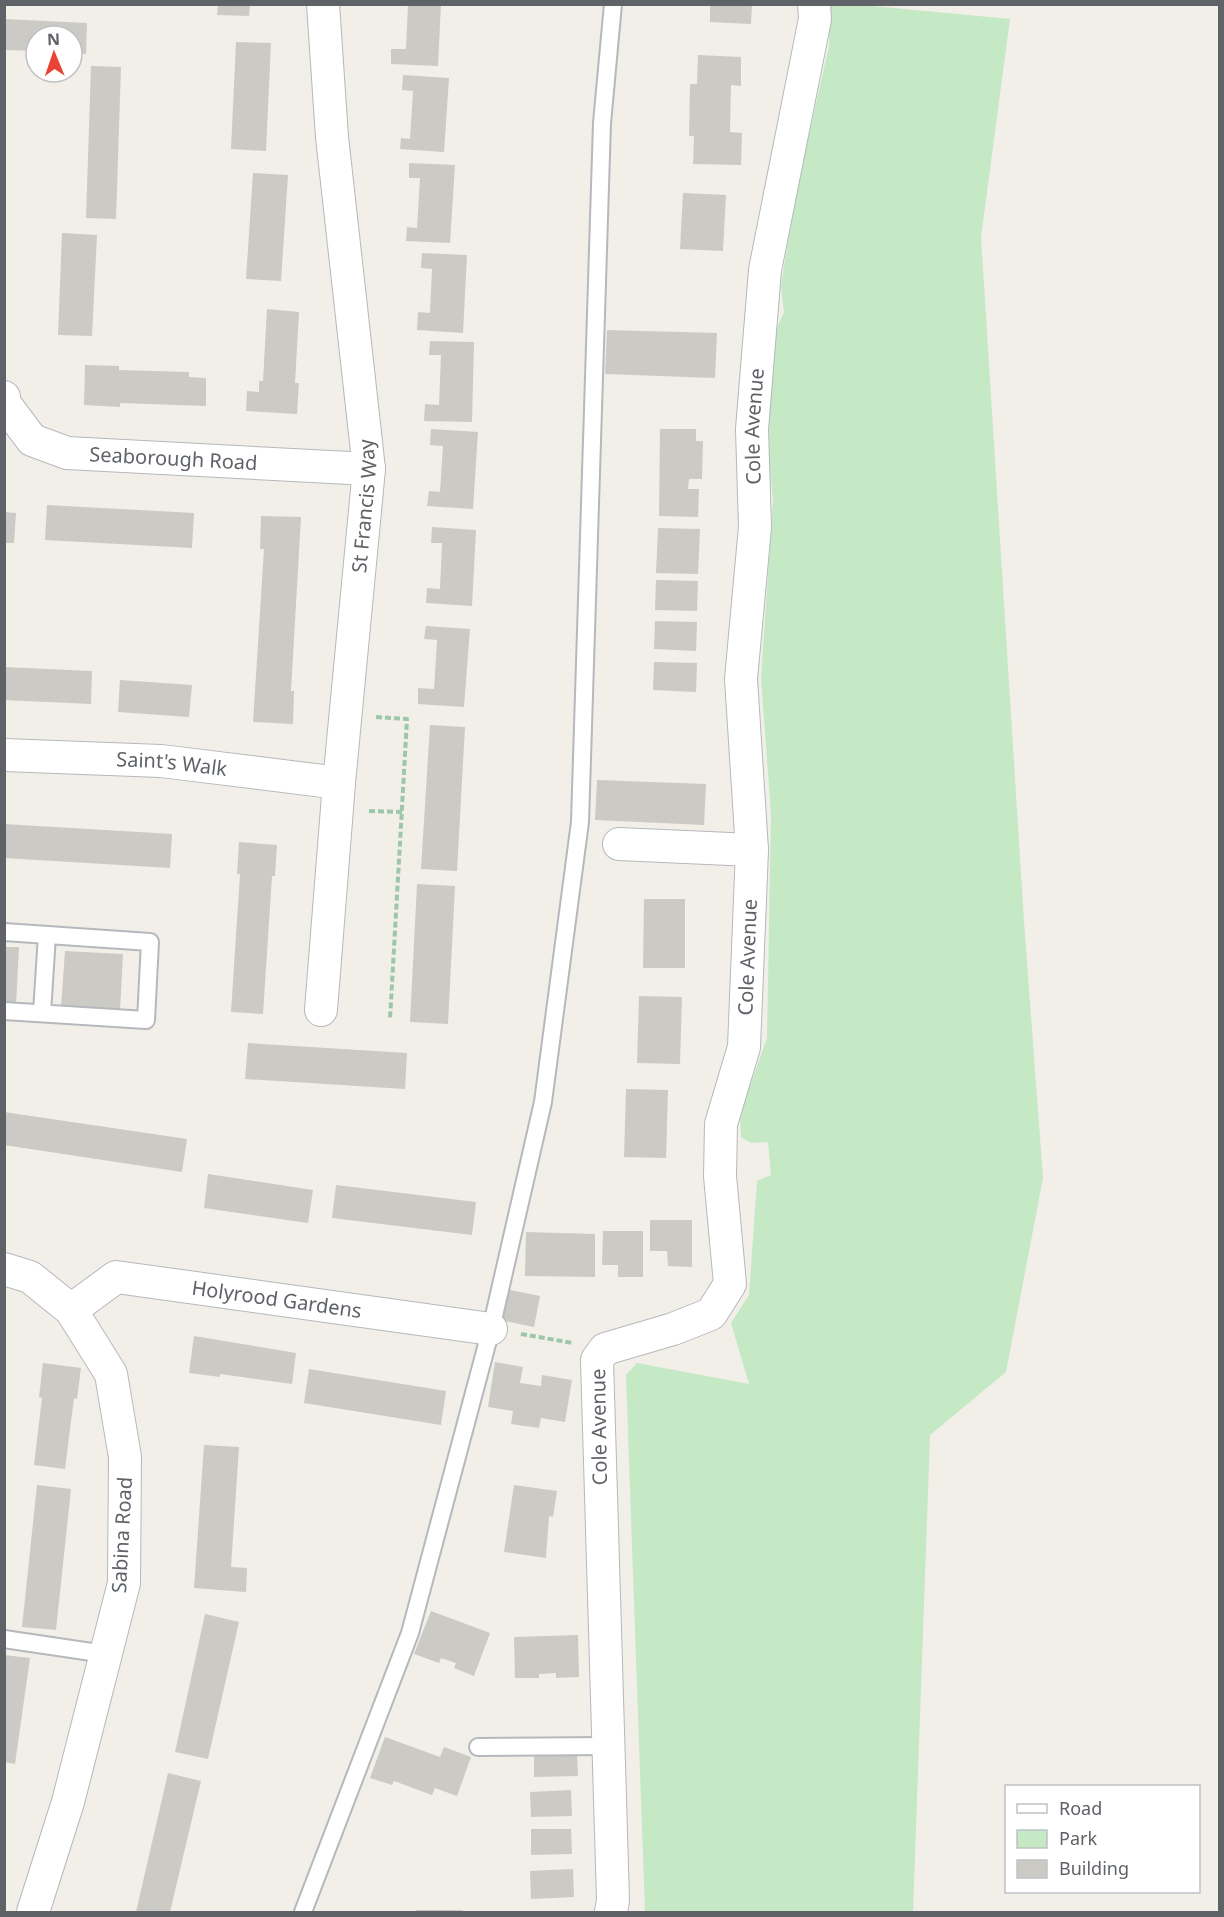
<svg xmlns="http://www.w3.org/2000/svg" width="1224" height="1917" font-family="'Noto Sans',sans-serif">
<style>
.green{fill:#c5e8c5}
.building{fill:#cccac5}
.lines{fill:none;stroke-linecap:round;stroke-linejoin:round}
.lane-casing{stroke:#b5b8bc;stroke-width:20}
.street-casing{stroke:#b5b8bc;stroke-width:34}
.path{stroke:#9cc7a9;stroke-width:4;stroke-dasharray:6 3;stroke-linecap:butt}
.lane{stroke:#fff;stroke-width:16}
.street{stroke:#fff;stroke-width:32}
.labels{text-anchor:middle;stroke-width:5;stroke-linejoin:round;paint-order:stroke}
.street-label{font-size:20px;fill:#5f6368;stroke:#fff}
</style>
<rect width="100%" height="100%" fill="#f1efe8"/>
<path class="green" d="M830,5H862L1010,19L981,237L1024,922L1043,1178L1006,1372L930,1435L913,1912H645L626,1375L637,1363L749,1384L731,1323L749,1295L757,1181L771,1175L768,1142L751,1143L741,1137L740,1114L767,1038L771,814L761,678L773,501L769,458L771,341L784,312L781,286L795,197L829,46Z"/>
<path class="building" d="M218,4H250L249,16L217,15Z
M408,4H441L438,66L391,64V49H406Z
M710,4H752L751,24L710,22Z
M4,19L87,23L86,54L72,53V36H36V51L4,50Z
M236,42L271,43L266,151L231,149Z
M698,55L741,57V86L731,85L730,132L742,133L741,165L693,164L694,136H689L690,84H697Z
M91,66L121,67L116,219L86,218Z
M403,75L449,78L444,152L400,149L401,138L410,139L413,91L402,90Z
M409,163L455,165L450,243L406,241L407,227L417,228L420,178H409Z
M253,173L288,175L281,281L246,279Z
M683,193L726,195L723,251L680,249Z
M62,233L97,235L92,336L58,335Z
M422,253L467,255L463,333L417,330L418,312L430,313L432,269L421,268Z
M267,309L299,312L295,383H299L297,414L246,411L247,391L259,392V381H263Z
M607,330L717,333L715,378L605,374Z
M430,341L474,342L472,422L424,421L425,404L439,405L441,355H429Z
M85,365L119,366V370L189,372V377L206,378V406L120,403V407L84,405Z
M431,429L478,432L473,509L427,506L429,491L440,492L443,446L430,445Z
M660,429H696V441H703L702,479H689L688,489H699L698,517L659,516Z
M47,505L194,513L192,548L45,540Z
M4,512L16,513L14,543H4Z
M261,516L301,517L291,691H294L293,724L253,722L264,549H260Z
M432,527L476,530L472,606L426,603L427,588L440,589L442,543H431Z
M658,528L700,529L698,574L656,573Z
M656,580L698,581L697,611L655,610Z
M655,621L697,622L696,651L654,649Z
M426,626L470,629L464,707L418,704V688L434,689L437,640L424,639Z
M654,662L697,663L696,692L653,690Z
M4,667L92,671L91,704L4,700Z
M120,680L192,685L189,717L118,712Z
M430,725L465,727L457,871L421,869Z
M597,780L706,784L704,825L595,820Z
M4,824L172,834L170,868L4,858Z
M239,842L277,845L275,876H272L263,1014L231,1012L240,874H237Z
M417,884L455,886L448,1024L410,1022Z
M644,899H685V968H643Z
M4,947H19L16,1005L4,1004Z
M65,951L123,954L120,1011L61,1007Z
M639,996L682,997L680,1064L637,1063Z
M248,1043L407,1053L405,1089L245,1079Z
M626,1089L668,1090L666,1158L624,1157Z
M4,1112L187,1139L182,1172L4,1145Z
M208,1174L313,1190L308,1223L204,1208Z
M336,1185L476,1202L472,1235L332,1218Z
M650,1220H692V1267L668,1266L667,1251H650Z
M603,1231H643V1277H618V1265H602Z
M526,1232L595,1234V1277L525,1276Z
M506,1289L540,1296L534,1327L500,1320Z
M194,1336L296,1353L292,1384L220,1374V1377L189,1373Z
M495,1362L523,1367L520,1383L541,1386L542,1375L572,1380L565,1422L541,1418L539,1428L511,1424L513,1411L488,1407Z
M43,1363L81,1368L77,1399L74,1398L65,1469L34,1465L42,1398L39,1397Z
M309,1369L446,1391L441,1425L304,1403Z
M204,1445L239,1447L231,1567L247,1568L246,1592L194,1588Z
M37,1485L71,1489L56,1630L22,1627Z
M514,1485L557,1491L553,1517L549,1516L546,1558L504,1552Z
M431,1611L490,1633L474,1676L454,1668L456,1663L441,1658L439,1663L414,1654Z
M205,1614L239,1622L208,1759L175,1752Z
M578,1635L579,1677L556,1678V1673L539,1674V1678H515L514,1637Z
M4,1655L30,1658L15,1764L4,1762Z
M385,1737L440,1757L444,1747L471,1757L457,1796L435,1788L432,1795L394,1781L392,1785L370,1778Z
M577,1751L578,1776L534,1777V1752Z
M168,1773L201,1781L170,1912H136Z
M571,1790L572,1816L531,1817L530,1792Z
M531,1829H571L572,1854L531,1855Z
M573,1869L574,1897L531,1899L530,1871Z
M416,1910H463V1912H416Z"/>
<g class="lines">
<defs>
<path id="lane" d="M4,932L150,942L146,1020L4,1011
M42,1013L47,935
M4,1639L105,1654
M478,1747L608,1746
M303,1912L410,1633L491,1329L543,1102L580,822L602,123L613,4"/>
<g id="street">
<path id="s1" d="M4,397L5,404L32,440L67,453L369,469"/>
<path id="s2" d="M4,755L161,761L339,783"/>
<path d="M619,844L752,850"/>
<path id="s3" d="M321,1010L339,783L369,469L332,137L323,4"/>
<path d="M4,1269L30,1277L71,1310L111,1374L125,1457L124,1583L68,1802L33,1912"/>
<path id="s4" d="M71,1310L116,1277L491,1329"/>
<path id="s5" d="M611,1912L613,1900L597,1360L605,1349L673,1329L711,1314L730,1284L720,1176L721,1124L744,1047L752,850L741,679L755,527L752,429L765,270L815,19L814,4"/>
</g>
</defs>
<use href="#lane" class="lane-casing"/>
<use href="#street" class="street-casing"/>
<path class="path" d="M376,717L407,719L390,1019
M369,811L402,812
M521,1334L573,1343"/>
<use href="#lane" class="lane"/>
<use href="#street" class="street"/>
</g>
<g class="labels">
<g class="street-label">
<text dy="7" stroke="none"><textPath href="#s5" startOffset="1576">Cole Avenue</textPath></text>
<text dy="7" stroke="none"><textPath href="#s1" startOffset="196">Seaborough Road</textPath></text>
<text dy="7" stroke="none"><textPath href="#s3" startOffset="506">St Francis Way</textPath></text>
<text dy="7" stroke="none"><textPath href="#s2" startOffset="168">Saint's Walk</textPath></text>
<text dy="7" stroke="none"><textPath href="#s5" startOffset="1044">Cole Avenue</textPath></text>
<text dy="7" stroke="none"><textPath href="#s4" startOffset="218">Holyrood Gardens</textPath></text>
<text transform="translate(599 1427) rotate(-91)" y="7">Cole Avenue</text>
<text transform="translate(122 1535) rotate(-87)" y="7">Sabina Road</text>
</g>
</g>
<rect width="1224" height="1917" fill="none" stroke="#5f6368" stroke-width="12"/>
<rect x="1005" y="1785" width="195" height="108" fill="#ffffff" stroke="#bfc1c3" stroke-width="1.5"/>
<rect x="1017" y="1804" width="30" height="9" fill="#ffffff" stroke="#bfc1c3" stroke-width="1.5"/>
<text x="1059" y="1815" font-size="18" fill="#5f6368">Road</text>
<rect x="1017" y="1830" width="30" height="18" fill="#c5e8c5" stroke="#bfc1c3" stroke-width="1.5"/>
<text x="1059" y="1845" font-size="18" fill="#5f6368">Park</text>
<rect x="1017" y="1860" width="30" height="18" fill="#cccac5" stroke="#bfc1c3" stroke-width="1.5"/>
<text x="1059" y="1875" font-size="18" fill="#5f6368">Building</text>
<g transform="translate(54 54) rotate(358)"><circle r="28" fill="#ffffff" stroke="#bfc1c3" stroke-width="1.5"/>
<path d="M0-4.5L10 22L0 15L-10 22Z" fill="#ea4335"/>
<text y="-9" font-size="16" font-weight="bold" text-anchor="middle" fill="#5f6368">N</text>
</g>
</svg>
